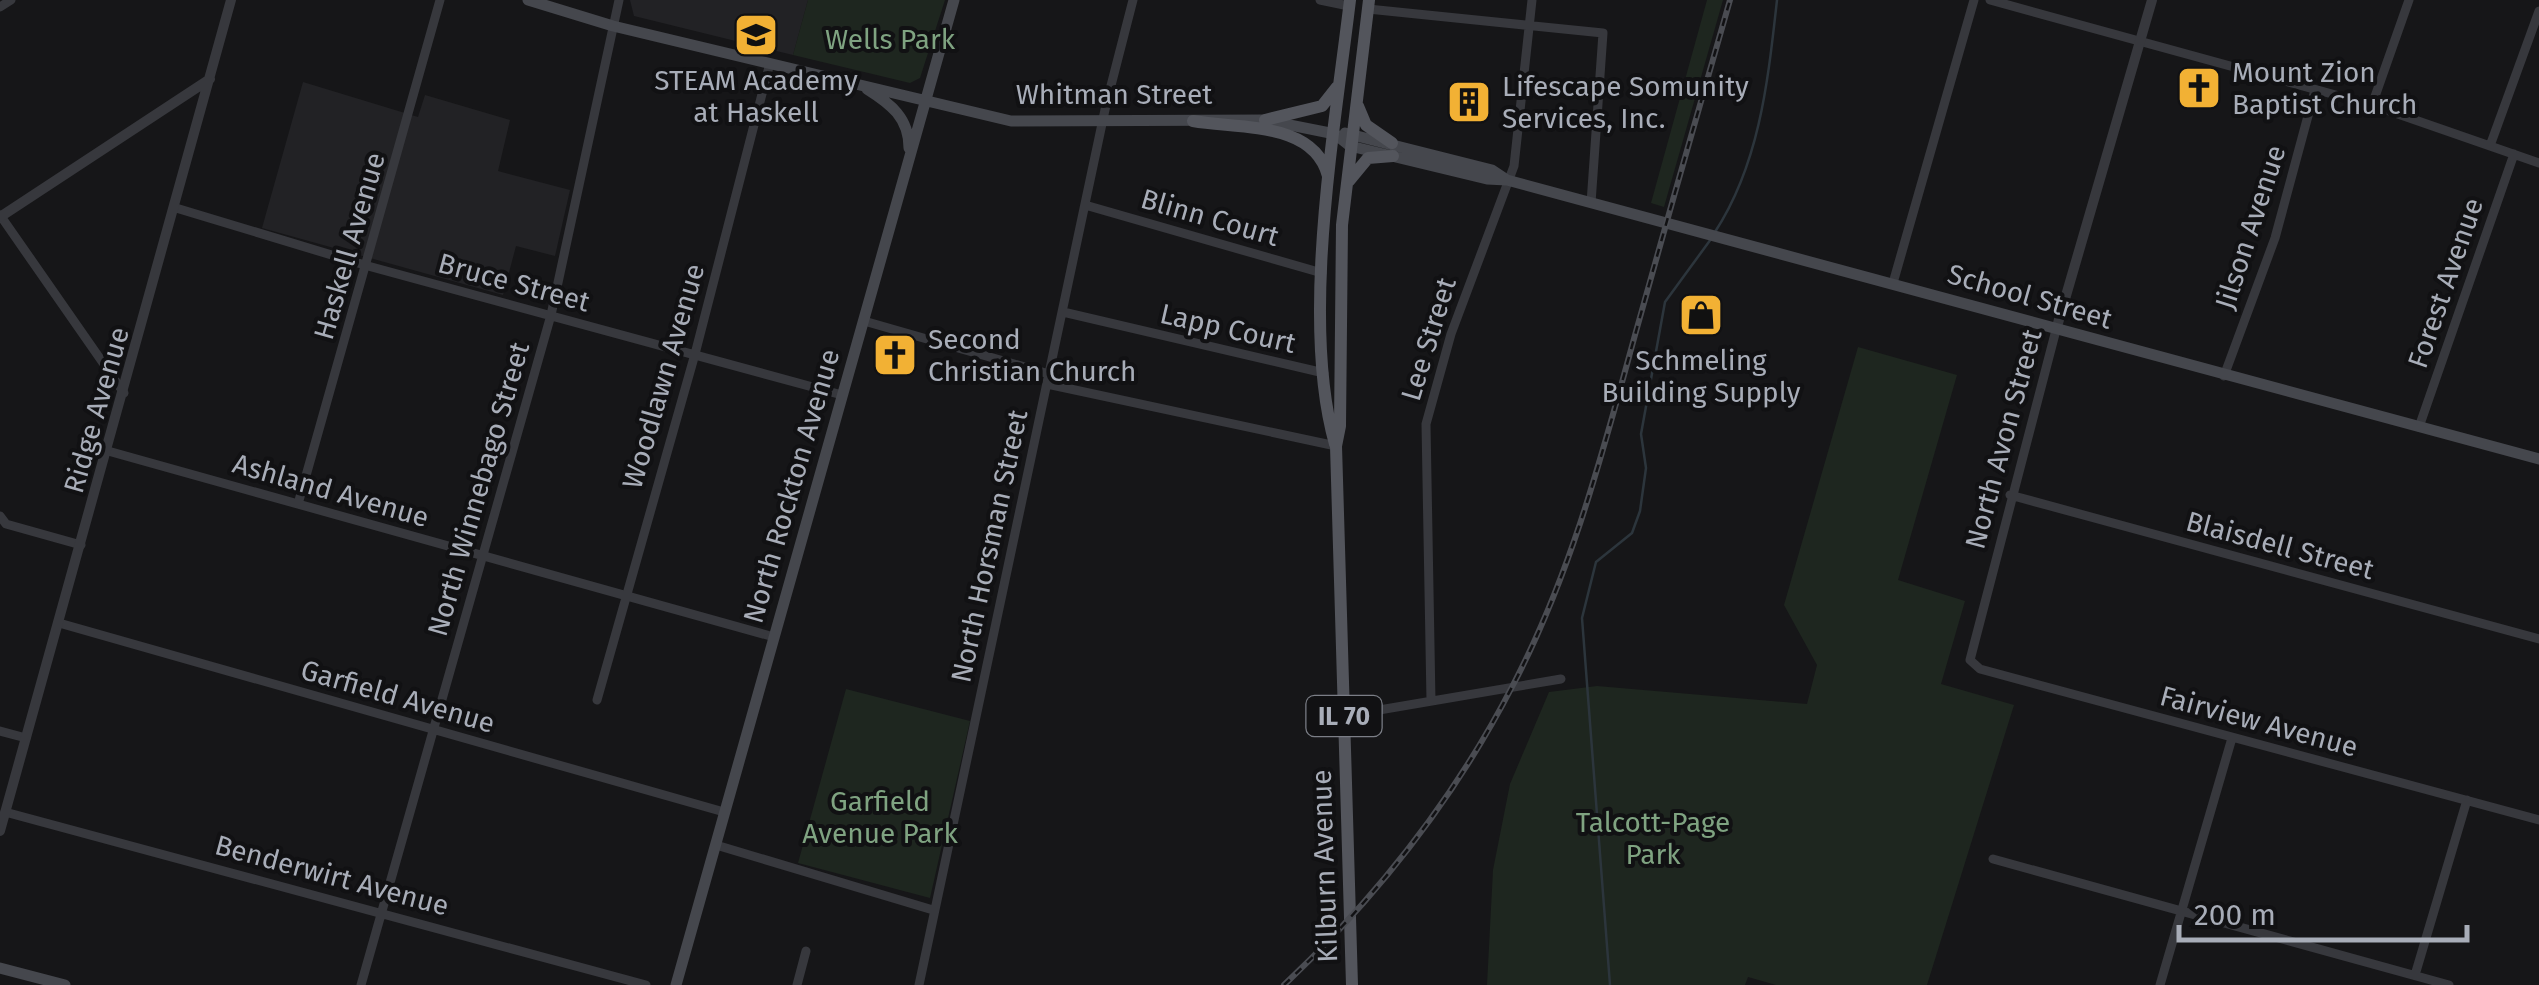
<svg xmlns="http://www.w3.org/2000/svg" width="2539" height="985" font-family="'Fira Sans',sans-serif">
<style>
.built{fill:#222225}
.green{fill:#1e261f}
.lines{fill:none;stroke-linecap:round;stroke-linejoin:round}
.stream{stroke:#2c353c;stroke-width:2.5}
.minor{stroke:#37383d;stroke-width:9}
.tertiary{stroke:#37383d;stroke-width:10}
.secondary{stroke:#45474d;stroke-width:11}
.primary{stroke:#53555c;stroke-width:12}
.rail-casing{stroke:#4a4c52;stroke-width:6}
.rail{stroke:#111113;stroke-width:2.5;stroke-dasharray:8;stroke-linecap:butt}
.labels{text-anchor:middle;stroke-width:8;stroke-linejoin:round;paint-order:stroke}
.shield{fill:#111113;stroke:#7b7e86;stroke-width:2.5}
.shield-label{font-size:25px;font-weight:bold;fill:#a8adb8}
.park-label{font-size:28px;fill:#7fa381;stroke:#111113}
.poi-label{font-size:28px;fill:#a8adb8;stroke:#111113;text-anchor:start}
.street-label{font-size:28px;fill:#a8adb8;stroke:#111113}
</style>
<rect width="100%" height="100%" fill="#161618"/>
<path class="built" d="M630,0H808L793,55L634,16Z
M303,82L418,117L425,95L510,120L498,171L570,190L555,256L516,246L503,295L262,228Z"/>
<path class="green" d="M808,0H945L920,78L910,83L793,55Z
M1707,0H1723L1664,207L1651,203Z
M1858,347L1957,375L1898,580L1965,601L1941,684L2014,705L1927,985H1776L1748,977L1745,985H1487L1493,870L1510,784L1549,692L1597,686L1807,704L1817,665L1784,605Z
M846,689L970,721L930,898L798,863Z"/>
<g class="lines">
<path class="stream" d="M1715,232C1760,163 1768,80 1777,0
M1610,985L1582,618L1596,562L1632,533L1640,511L1646,468L1641,434L1665,302L1711,239"/>
<path class="minor" d="M1320,0L1349,6
M1990,0L2372,105L2539,163
M0,7L11,0
M1368,9L1603,33L1591,203
M2372,105L2409,0
M2491,143L2539,11
M1085,205L1322,273
M176,208L368,266L842,395
M0,215L124,393
M1893,283L1974,0
M1063,312L1324,373
M864,321L1049,374
M2056,330L1970,660L1980,669L2539,820
M2224,376L2275,238L2315,90
M1047,384L1336,446
M2419,427L2514,154
M108,451L774,637
M2010,495L2539,639
M298,504L440,0
M0,516L6,524L81,545
M59,623L724,812
M597,700L695,354L770,63
M1431,701L1426,424L1451,334L1514,166L1532,0
M1344,716L1561,679
M0,731L26,738
M5,812L646,985
M716,845L933,910
M1993,859L2449,985
M2415,975L2467,800
M361,985L551,315L619,0
M797,985L806,951
M919,985L1106,105L1133,0
M2160,985L2232,738"/>
<path class="tertiary" d="M0,217L210,79
M2056,330L2152,0
M0,831L231,0"/>
<path class="secondary" d="M528,0L613,26L1011,121L1265,120L1335,134L1350,146L1487,179L1507,180L2539,459
M867,89C891,104 909,118 909,148
M1345,133L1492,170L1507,180
M0,968L65,985
M676,985L954,0"/>
<path class="primary" d="M1358,106L1366,125L1392,143
M1265,120L1322,106L1337,87
M1193,121C1239,129 1314,121 1328,176
M1349,181L1368,158L1393,156
M1335,444C1300,321 1335,127 1350,0
M1352,985L1336,446L1340,426L1342,225L1369,0"/>
<defs>
<path id="rail" d="M1284,985C1376,898 1455,798 1513,685C1571,574 1602,455 1635,335C1666,223 1698,112 1730,0"/>
</defs>
<use href="#rail" class="rail-casing"/>
<use href="#rail" class="rail"/>
</g>
<defs>
<symbol id="school-square" viewBox="-11 -11 22 22"><rect x="-9" y="-9" width="18" height="18" rx="4" fill="#f2b134" stroke="#111113"/><path d="M0-5L7-2L0 1L-7-2ZM-4 1L0 2.5L4 1V4Q0 6-4 4Z" fill="#111"/></symbol>
<symbol id="church-square" viewBox="-11 -11 22 22"><rect x="-9" y="-9" width="18" height="18" rx="4" fill="#f2b134" stroke="#111113"/><path d="M-1.2-6h2.4v3.5h3.3v2.4h-3.3V6h-2.4V-.1h-3.3v-2.4h3.3Z" fill="#111"/></symbol>
<symbol id="building-square" viewBox="-11 -11 22 22"><rect x="-9" y="-9" width="18" height="18" rx="4" fill="#f2b134" stroke="#111113"/><path d="M-4-6H4V6H1V3H-1V6H-4ZM-2.5-4.3h1.7v1.8h-1.7ZM.8-4.3h1.7v1.8H.8ZM-2.5-1h1.7V.8h-1.7ZM.8-1h1.7V.8H.8Z" fill="#111"/></symbol>
<symbol id="shop-square" viewBox="-11 -11 22 22"><rect x="-9" y="-9" width="18" height="18" rx="4" fill="#f2b134" stroke="#111113"/><path d="M-5-2.5h2.3a2.7 3.5 0 0 1 5.4 0H5L5.5 6h-11ZM-1.5-2.5h3a1.5 2.3 0 0 0-3 0Z" fill="#111"/></symbol>
</defs>
<g fill-rule="evenodd">
<use href="#school-square" x="731" y="10" width="50" height="50"/>
<use href="#church-square" x="2174" y="63" width="50" height="50"/>
<use href="#building-square" x="1444" y="77" width="50" height="50"/>
<use href="#shop-square" x="1676" y="290" width="50" height="50"/>
<use href="#church-square" x="870" y="330" width="50" height="50"/>
</g>
<g class="labels">
<rect class="shield" x="1306.5" y="696" width="75" height="40" rx="8"/>
<g class="shield-label">
<text x="1344" y="725">IL 70</text>
</g>
<g class="park-label">
<text x="890" y="49">Wells Park</text>
<text x="880" y="811">Garfield<tspan x="880" dy="32">Avenue Park</tspan></text>
<text x="1653" y="832">Talcott-Page<tspan x="1653" dy="32">Park</tspan></text>
</g>
<g class="poi-label">
<text x="2232" y="82">Mount Zion<tspan x="2232" dy="32">Baptist Church</tspan></text>
<text x="756" y="90" text-anchor="middle">STEAM Academy<tspan x="756" dy="32">at Haskell</tspan></text>
<text x="1502" y="96">Lifescape Somunity<tspan x="1502" dy="32">Services, Inc.</tspan></text>
<text x="928" y="349">Second<tspan x="928" dy="32">Christian Church</tspan></text>
<text x="1701" y="370" text-anchor="middle">Schmeling<tspan x="1701" dy="32">Building Supply</tspan></text>
</g>
<g class="street-label">
<text x="1114" y="104">Whitman Street</text>
<text transform="translate(1210 217) rotate(16)" y="10">Blinn Court</text>
<text transform="translate(2250 227) rotate(-72)" y="10">Jilson Avenue</text>
<text transform="translate(349 246) rotate(-74)" y="10">Haskell Avenue</text>
<text transform="translate(514 282) rotate(15)" y="10">Bruce Street</text>
<text transform="translate(2445 283) rotate(-71)" y="10">Forest Avenue</text>
<text transform="translate(2030 296) rotate(16)" y="10">School Street</text>
<text transform="translate(1228 328) rotate(13)" y="10">Lapp Court</text>
<text transform="translate(1428 339) rotate(-73)" y="10">Lee Street</text>
<text transform="translate(663 376) rotate(-74)" y="10">Woodlawn Avenue</text>
<text transform="translate(96 410) rotate(-74)" y="10">Ridge Avenue</text>
<text transform="translate(2003 439) rotate(-75)" y="10">North Avon Street</text>
<text transform="translate(791 486) rotate(-74)" y="10">North Rockton Avenue</text>
<text transform="translate(478 489) rotate(-74)" y="10">North Winnebago Street</text>
<text transform="translate(331 490) rotate(16)" y="10">Ashland Avenue</text>
<text transform="translate(2280 545) rotate(15)" y="10">Blaisdell Street</text>
<text transform="translate(989 546) rotate(-78)" y="10">North Horsman Street</text>
<text transform="translate(398 696) rotate(16)" y="10">Garfield Avenue</text>
<text transform="translate(2259 721) rotate(15)" y="10">Fairview Avenue</text>
<text transform="translate(1324 866) rotate(-92)" y="10">Kilburn Avenue</text>
<text transform="translate(332 875) rotate(15)" y="10">Benderwirt Avenue</text>
</g>
</g>
<path d="M2179 925v15h288v-15" fill="none" stroke="#a8adb8" stroke-width="5"/>
<text x="2194" y="925" font-size="30" fill="#a8adb8" stroke="#111113" stroke-width="8" paint-order="stroke">200 m</text>
</svg>
